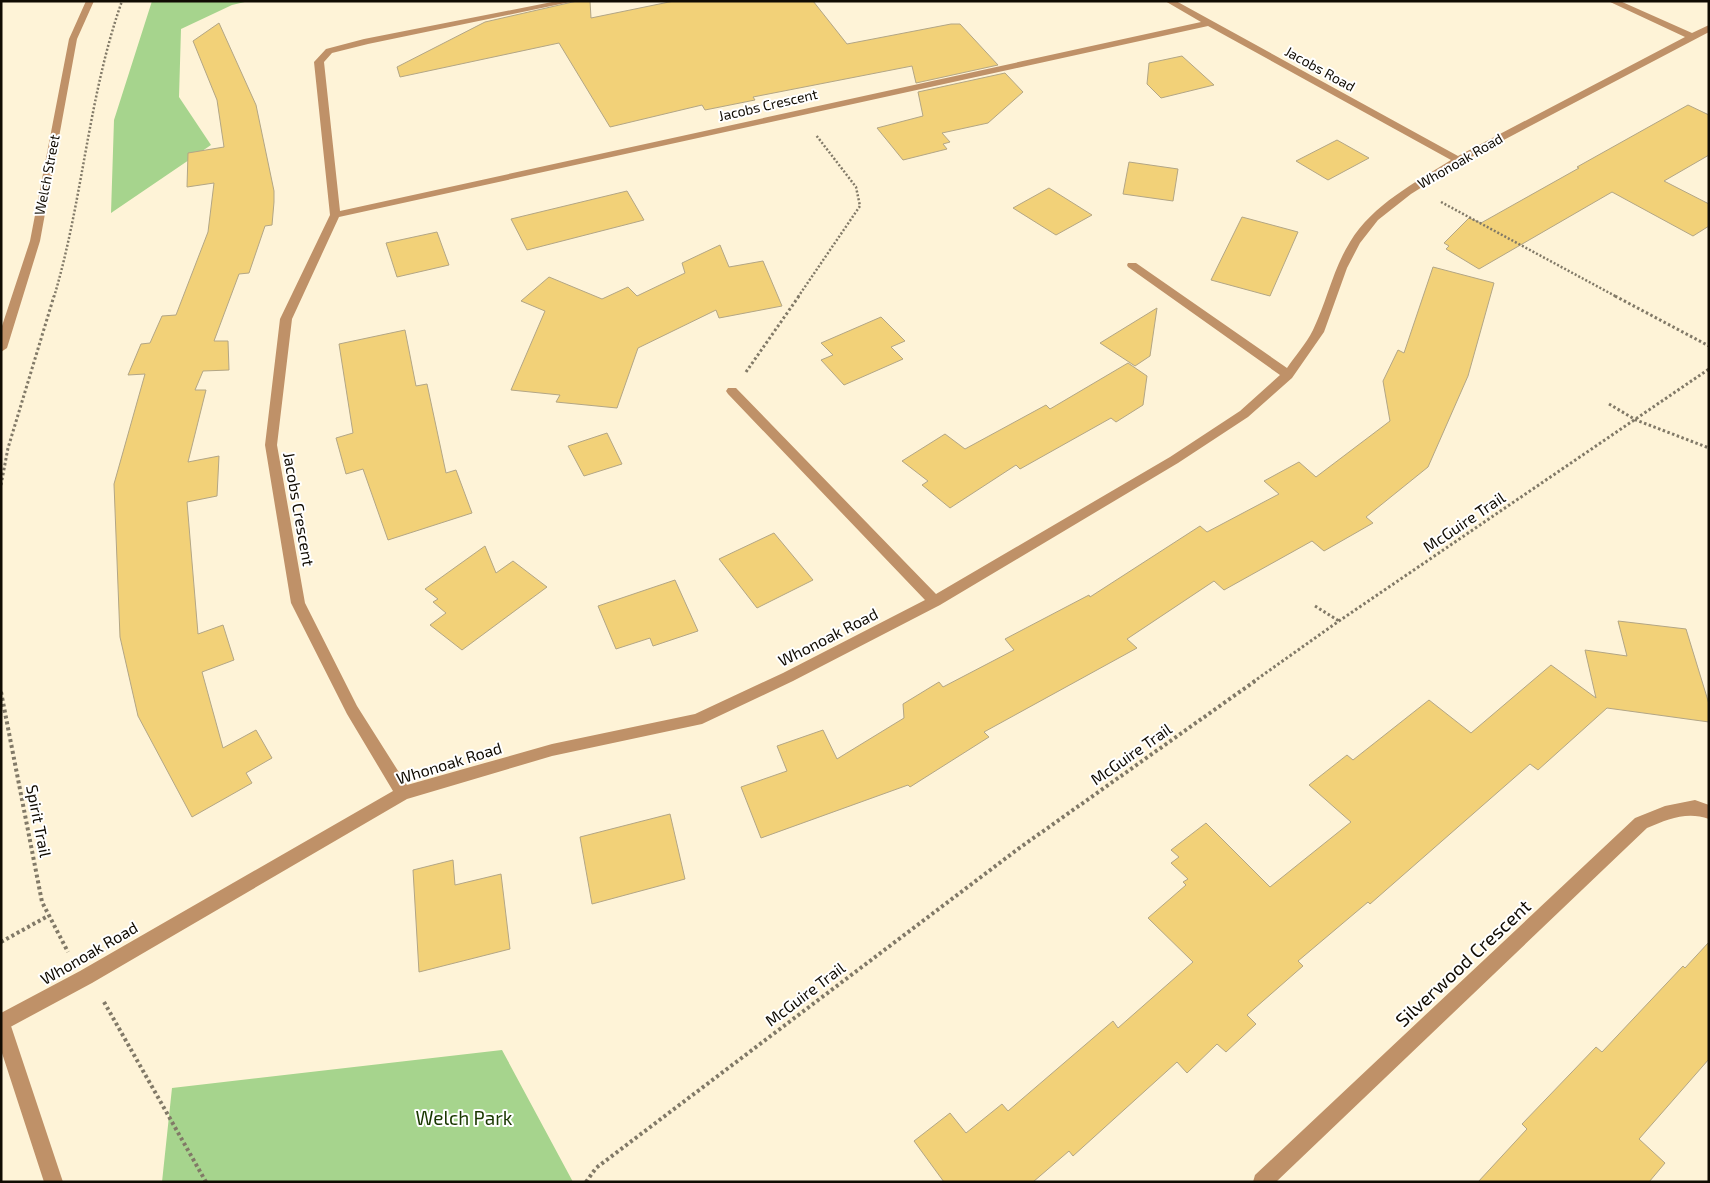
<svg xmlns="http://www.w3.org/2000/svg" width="1710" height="1183" font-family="'Exo 2',sans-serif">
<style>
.green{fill:#a6d48d}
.building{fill:#f2d178;stroke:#b3a685}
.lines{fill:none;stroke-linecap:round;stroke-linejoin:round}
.path-far2{stroke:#817967;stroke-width:2.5;stroke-dasharray:2 2;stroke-linecap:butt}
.path-far1{stroke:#817967;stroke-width:3;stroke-dasharray:2.5 2.5;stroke-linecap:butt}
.path{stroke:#817967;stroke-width:4;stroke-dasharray:3 3;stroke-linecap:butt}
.minor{fill:#bf9168;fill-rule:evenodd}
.tertiary{fill:#bf9168;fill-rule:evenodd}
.labels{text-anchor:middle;stroke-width:4;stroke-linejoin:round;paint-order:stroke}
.far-street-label{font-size:14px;fill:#100b02;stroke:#fff}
.street-label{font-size:16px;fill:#100b02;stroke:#fff}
.near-street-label{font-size:19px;fill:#100b02;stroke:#fff}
.near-park-label{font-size:19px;fill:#1a3801;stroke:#fff}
</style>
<rect width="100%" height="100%" fill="#fef3d7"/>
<path class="green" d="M152,1H249L232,5L181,29L179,97L211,145L111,213L114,120Z
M502,1050L573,1182H162L172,1088Z"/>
<path class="building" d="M577,1H590L591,18L674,1H813L847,44L951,24H960L998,65L916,83L912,66L753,97L755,100L705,110L702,105L610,127L559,43L400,77L397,67L485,22Z
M219,23L256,105L274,191V202L272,225L265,226L249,273L239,274L214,341H228L229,370L203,371L195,390H206L188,462L219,456L217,496L187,502L198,634L223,625L234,660L202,672L223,748L256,730L272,758L246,773L252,783L192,817L138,716L120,637L114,484L145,374L128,375L141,344L150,343L162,316L176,315L208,232L214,183L187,187L188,153L224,147L217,100L193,41Z
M1182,56L1214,85L1161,98L1147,84L1149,63Z
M1005,73L1023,92L988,123L942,133L950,142L943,144L947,149L903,160L877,128L923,116L918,92Z
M1688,105L1709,115V155L1664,181L1709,204V226L1693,236L1612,192L1479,269L1446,249L1449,246L1444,243L1469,218L1481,223L1579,168L1577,167Z
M1337,140L1369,158L1328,180L1296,161Z
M1129,162L1178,169L1173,201L1123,194Z
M1049,188L1092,215L1056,235L1013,208Z
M627,191L644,220L527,250L511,219Z
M1242,217L1298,232L1270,296L1211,280Z
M437,232L449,265L397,277L386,243Z
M720,245L729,267L763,261L782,306L719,318L716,310L638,348L617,408L556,402L560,395L511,390L545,311L521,301L549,277L602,299L628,287L637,296L685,273L682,263Z
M1433,267L1494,283L1468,376L1428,467L1366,517L1373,523L1324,551L1312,541L1224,590L1214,581L1127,639L1137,648L984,732L989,737L910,787L908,785L761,838L741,787L787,771L777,746L823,730L837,759L904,718L903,704L939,682L943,687L1014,650L1005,639L1089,595L1090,597L1200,526L1207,532L1279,494L1264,481L1299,462L1316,477L1390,421L1383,381L1398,350L1404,353Z
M1157,308L1150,356L1135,366L1100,343Z
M881,317L905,341L891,347L903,359L844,385L821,360L833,355L821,343Z
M405,330L416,386L427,384L446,473L456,470L472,513L388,540L363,469L346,474L336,438L353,433L339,344Z
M1128,363L1147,376L1143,405L1116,422L1111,418L1020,469L1016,465L950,508L922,485L928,481L902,461L945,434L965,449L1046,405L1050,409Z
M607,433L622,464L584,476L568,446Z
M774,533L813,580L757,608L719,559Z
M485,546L496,573L513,561L547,587L462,650L430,625L446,613L433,602L438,599L425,589Z
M675,580L698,631L653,646L650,638L616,649L598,606Z
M1618,621L1686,629L1709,704V722L1607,708L1538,770L1530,764L1370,904L1368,902L1298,961L1303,966L1247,1015L1256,1024L1226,1052L1217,1044L1187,1073L1177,1062L1073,1156L1069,1151L1033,1182H944L914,1141L950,1113L966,1133L1002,1104L1008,1111L1113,1021L1118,1028L1193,962L1148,918L1186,885L1183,882L1188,879L1171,863L1179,857L1171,850L1206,823L1270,887L1351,822L1309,785L1347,755L1353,760L1429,700L1471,733L1551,665L1596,698L1585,650L1627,656Z
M670,814L685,879L592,904L580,837Z
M453,860L455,885L501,874L510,949L419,972L413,870Z
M1709,942V1059L1639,1139L1665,1163L1649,1182H1478L1527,1129L1522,1124L1596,1047L1602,1052L1683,966L1685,968Z"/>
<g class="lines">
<path class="path-far2" d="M1441,202L1617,297
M54,297C83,200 88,97 122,1
M798,297L860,206L856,187L816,135"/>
<path class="path-far1" d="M1615,296L1709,346
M746,372L799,296
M1609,404L1636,420L1709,448
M1,485L8,448L54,296
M1315,606L1339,621
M1253,682L1339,621L1709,369"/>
<path class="path" d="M1,692L42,902L68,952
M1,942L48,916
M104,1002L206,1182
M586,1182L596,1168L1018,849L1255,681"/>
<path class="minor" d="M557,1H575L368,44L332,53L324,62L340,211L1201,22L1165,1H1176L1458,156L1685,37L1608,1H1620L1692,33L1709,25V32L1462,162L1411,194L1378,220L1360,243L1347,268L1324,332L1292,378L1248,417L1178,463L940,605L793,681L702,724L552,756L407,799L92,983L1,1032V1013L80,971L393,791L347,714L291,603L265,445L280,319L330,215L314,62L326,49L364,39ZM1208,26L1451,160C1415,183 1373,204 1350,242C1333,269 1327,301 1313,330C1306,344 1295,356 1287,368L1136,263H1128L1127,265L1128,267L1280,375L1240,411L1170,457L936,594L736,388H728L726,391L728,394L925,600L783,673L695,714L552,744L407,785L357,706L305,603L277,445L292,319L339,217Z
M1695,800L1709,805V819C1687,811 1668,819 1647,828L1276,1182H1253L1255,1175L1635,818L1665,806Z"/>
<path class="tertiary" d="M86,1H94L77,39L40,241L7,348L1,352V329L30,241L69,39Z
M1,1014L7,1017L10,1023L63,1182H44L1,1050Z"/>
</g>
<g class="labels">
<g class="far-street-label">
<text transform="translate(1320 69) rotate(29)" y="5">Jacobs Road</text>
<text transform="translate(768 105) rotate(-13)" y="5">Jacobs Crescent</text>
<text transform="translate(1460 161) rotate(-30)" y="5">Whonoak Road</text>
<text transform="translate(47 175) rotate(-79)" y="5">Welch Street</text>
</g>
<g class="street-label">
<text transform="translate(299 509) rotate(80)" y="6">Jacobs Crescent</text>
<text transform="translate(1464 522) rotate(-34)" y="6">McGuire Trail</text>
<text transform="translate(828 637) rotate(-27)" y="6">Whonoak Road</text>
<text transform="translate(1131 754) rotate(-35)" y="6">McGuire Trail</text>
<text transform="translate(449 763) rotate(-17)" y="6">Whonoak Road</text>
<text transform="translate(39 821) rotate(79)" y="6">Spirit Trail</text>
<text transform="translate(89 953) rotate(-30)" y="6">Whonoak Road</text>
<text transform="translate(805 994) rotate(-37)" y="6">McGuire Trail</text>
</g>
<g class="near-street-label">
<text transform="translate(1463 963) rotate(-43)" y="7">Silverwood Crescent</text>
</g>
<g class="near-park-label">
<text x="464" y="1125">Welch Park</text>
</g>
</g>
<rect width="1710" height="1183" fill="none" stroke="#100b02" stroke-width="5"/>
</svg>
